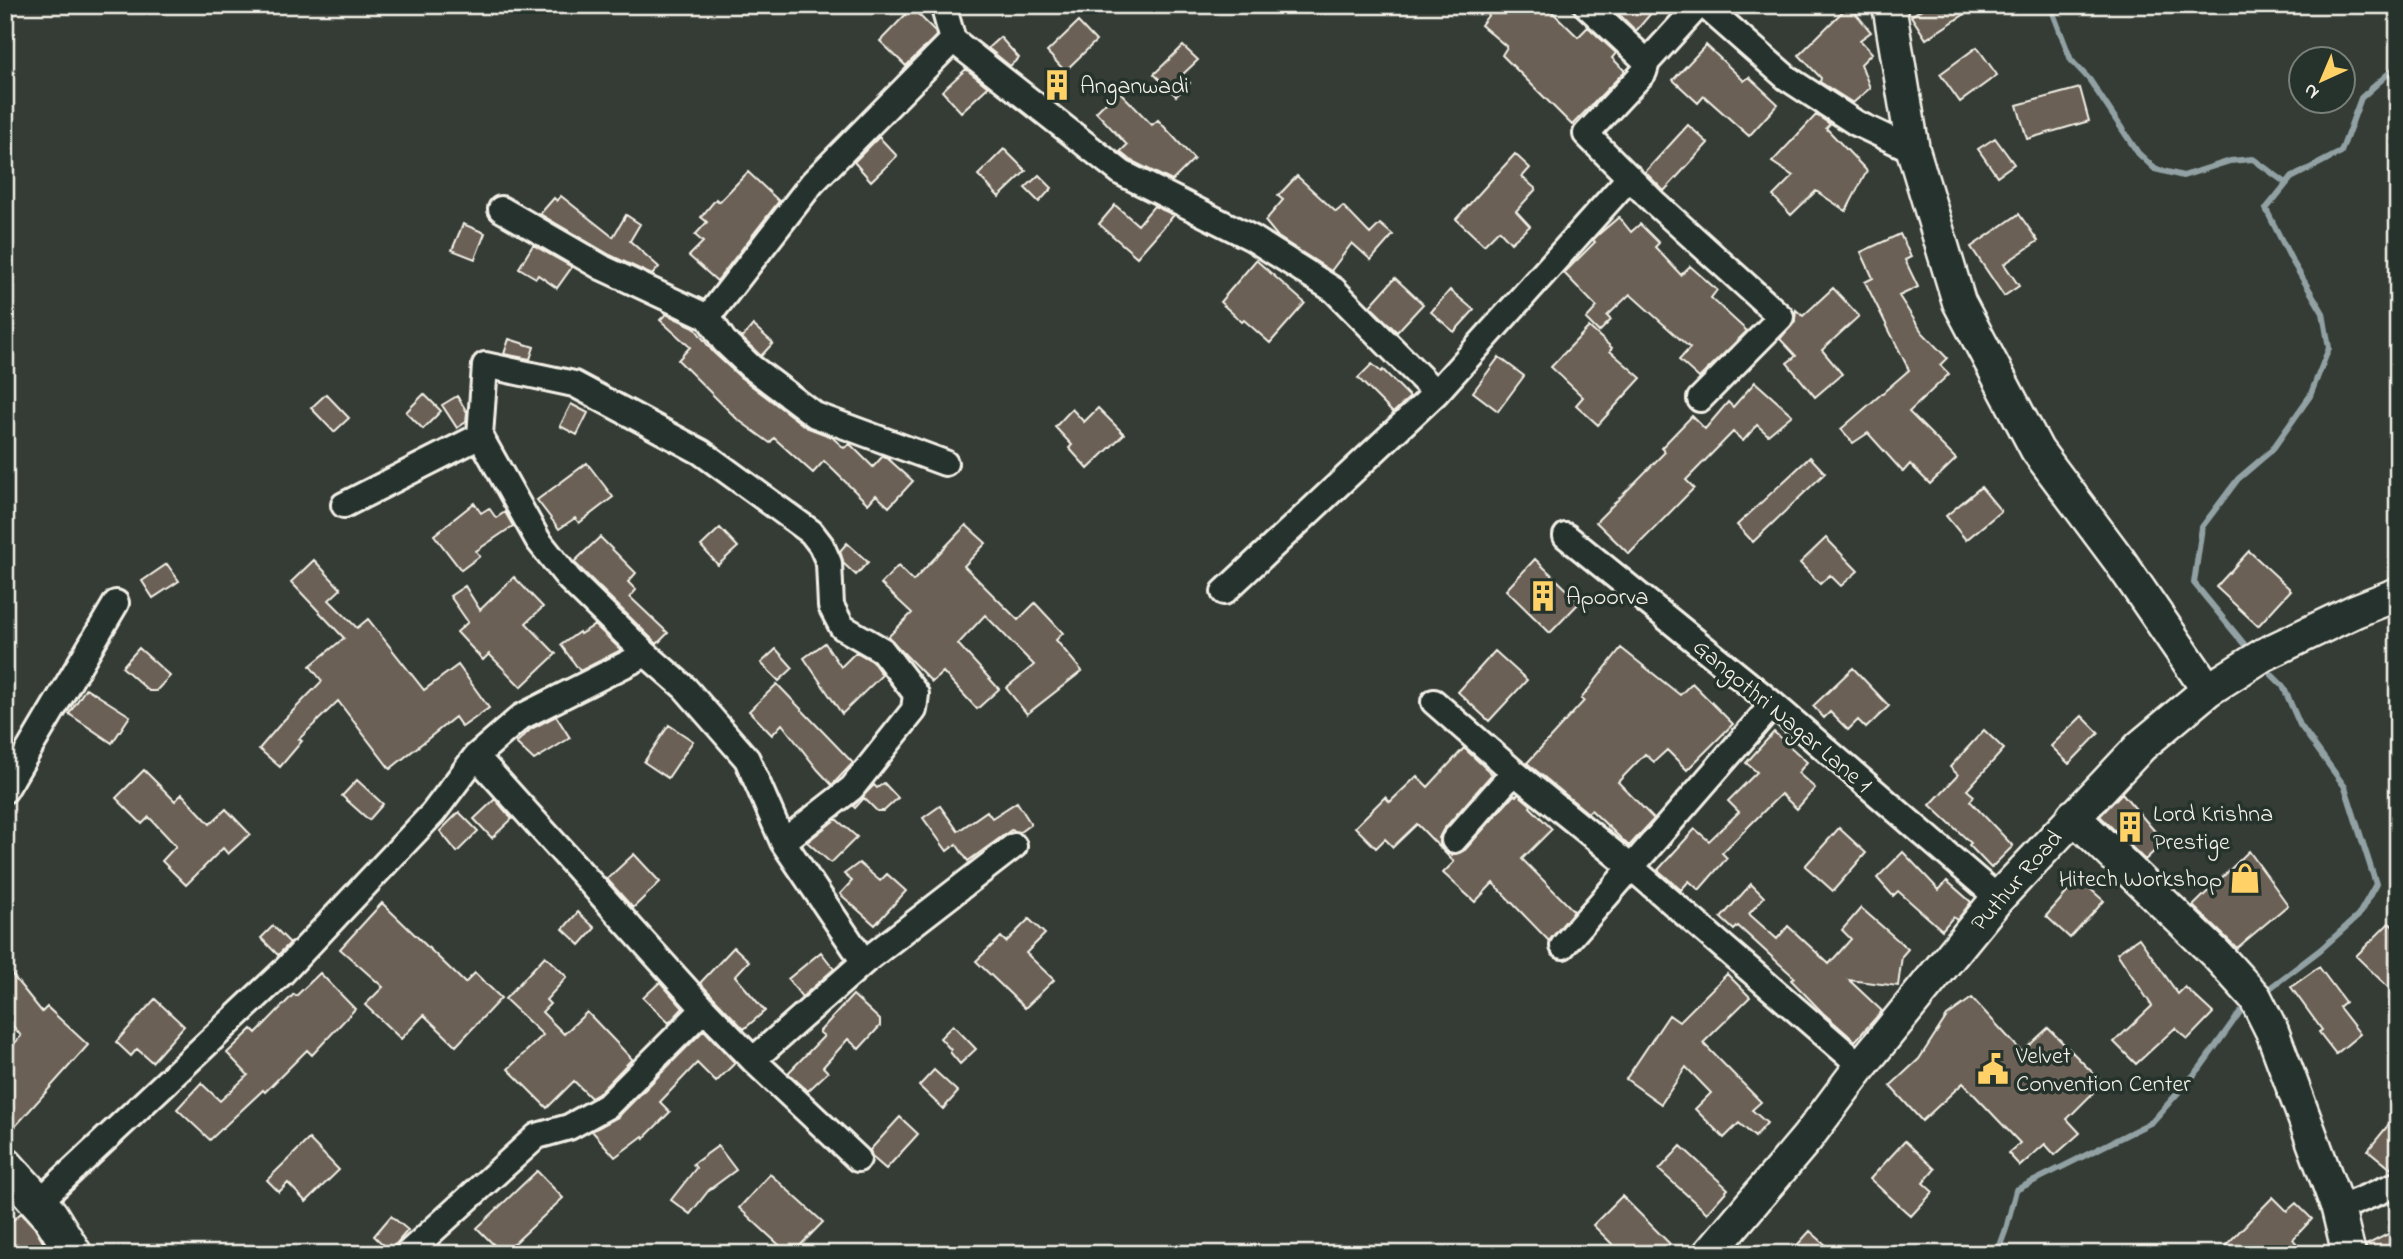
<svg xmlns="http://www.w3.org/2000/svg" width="2403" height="1259" font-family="'Indie Flower',sans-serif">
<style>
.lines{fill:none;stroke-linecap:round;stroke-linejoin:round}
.stream{stroke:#92a1a4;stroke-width:6}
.building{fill:#6a6054;stroke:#f4f1e8;stroke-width:2}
.minor-casing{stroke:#f4f1e8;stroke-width:30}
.tertiary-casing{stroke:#f4f1e8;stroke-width:37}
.secondary-casing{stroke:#f4f1e8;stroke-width:40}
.minor{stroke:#26332d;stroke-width:24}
.tertiary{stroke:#26332d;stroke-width:32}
.secondary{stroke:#26332d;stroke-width:35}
.labels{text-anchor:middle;stroke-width:7;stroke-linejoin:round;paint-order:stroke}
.poi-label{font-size:24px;fill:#f4f1e8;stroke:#26332d;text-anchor:start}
.street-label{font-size:24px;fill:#f4f1e8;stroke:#26332d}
</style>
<rect width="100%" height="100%" fill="#343c35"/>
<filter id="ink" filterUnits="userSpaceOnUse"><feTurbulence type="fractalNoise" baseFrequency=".0143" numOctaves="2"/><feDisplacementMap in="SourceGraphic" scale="14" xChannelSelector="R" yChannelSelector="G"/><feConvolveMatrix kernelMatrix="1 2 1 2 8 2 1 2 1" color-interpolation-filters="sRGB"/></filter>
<g filter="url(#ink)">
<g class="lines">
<path class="stream" d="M2050,5L2071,60L2089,79L2138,153L2155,169L2183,176L2230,161L2253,159L2286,183
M2244,644L2194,583L2202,527L2238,479L2272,450L2310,396L2329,348L2323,313L2291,259L2266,209L2291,178L2341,152L2361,98L2398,65
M2270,988L2320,950L2358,916L2376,884L2345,787L2300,725L2283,686L2270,673
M1997,1254L2006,1229L2016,1190L2152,1122L2200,1068L2240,1012"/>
</g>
<path class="building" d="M1496,5H1545L1578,37L1588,27L1616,53L1612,58L1625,71L1572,125L1502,55L1507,47L1481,25Z
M1610,5H1658L1636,31Z
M1849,5L1871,32L1860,40L1872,53L1861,64L1870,88L1853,103L1820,82L1821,78L1799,55Z
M1928,5H1979L1926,39L1911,16Z
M912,8L935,31L936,36L906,66L880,41Z
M1078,22L1096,41L1065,71L1047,52Z
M1000,37L1019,58L1010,66L988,48Z
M1706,45L1744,81L1749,77L1778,104L1749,136L1704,96L1698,103L1673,80Z
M1183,46L1198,60L1182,75L1190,83L1176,96L1154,74Z
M1977,47L1997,75L1960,102L1940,74Z
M966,69L988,87L961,112L942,91Z
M2080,88L2089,121L2027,139L2017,105Z
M1118,90L1152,125L1158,120L1194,159L1172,181L1130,160L1120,152L1127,145L1096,112Z
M1816,115L1830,124L1826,128L1867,171L1846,211L1816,191L1791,215L1773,196L1793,176L1772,162Z
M1688,125L1708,143L1664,191L1645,172Z
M879,137L897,156L871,181L854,162Z
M1995,138L2014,164L1997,176L1978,149Z
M1004,149L1026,171L999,197L978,175Z
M1515,154L1530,168L1522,177L1536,189L1516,211L1530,226L1511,243L1499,230L1484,245L1456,219Z
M748,172L779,201L717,281L689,256L703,242L695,235L707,222L701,217L716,199L719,202Z
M1039,175L1052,188L1039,202L1025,188Z
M1297,176L1336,212L1343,206L1370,234L1380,224L1393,235L1371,260L1352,243L1331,271L1278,237L1265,221L1283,200L1278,196Z
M561,196L613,237L626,215L640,224L630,241L659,267L652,275L610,255L540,214L554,198L557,201Z
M1115,205L1138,225L1154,206L1174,215L1137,257L1099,224Z
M2019,214L2038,241L2004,264L2019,286L2004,296L1971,247Z
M1619,217L1631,232L1640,224L1659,243L1655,247L1681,275L1690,266L1717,290L1711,298L1747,331L1699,378L1679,360L1690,348L1630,294L1607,316L1611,320L1599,332L1586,319L1597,307L1564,273L1595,242L1593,240L1599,234Z
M463,224L485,233L475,259L452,250Z
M1900,234L1911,257L1905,260L1918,287L1899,296L1922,332L1947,358L1940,365L1949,374L1909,412L1956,459L1930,484L1910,464L1903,472L1868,433L1853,443L1841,429L1909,370L1865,282L1873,278L1861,252Z
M533,245L572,267L557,288L538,275L536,278L519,268Z
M1256,260L1305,303L1270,343L1244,320L1242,322L1220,302Z
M1395,278L1423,304L1397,332L1370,306Z
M1833,288L1859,316L1822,350L1842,374L1815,397L1787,363L1796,356L1780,339L1795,321L1796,310L1803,316Z
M1450,290L1474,310L1454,332L1431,312Z
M666,314L694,327L713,352L740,377L806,427L832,437L844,448L850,444L873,467L883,456L886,457L913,481L889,507L876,495L868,504L824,461L813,473L774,438L770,443L737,419L678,360L690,347L660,320Z
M753,325L773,343L761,356L742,338Z
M1589,327L1612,348L1610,351L1641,378L1598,425L1576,405L1583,397L1551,367Z
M509,339L534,347L530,359L504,354Z
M1499,357L1524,376L1498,411L1473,392Z
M1372,364L1381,372L1383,370L1410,397L1393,413L1358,378Z
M1755,382L1792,415L1768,435L1757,425L1743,441L1733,432L1686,480L1694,488L1629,554L1596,522L1665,452L1661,448L1692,416L1705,429L1728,402L1733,407Z
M326,394L349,418L334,432L311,408Z
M424,394L441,411L423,429L406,412Z
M457,396L467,412L466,422L457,428L442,405Z
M571,404L588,413L577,435L560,426Z
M1098,408L1124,434L1088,469L1069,448L1072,445L1055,427L1072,409L1084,422Z
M1810,457L1825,473L1753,542L1737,525Z
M587,463L613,497L579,523L575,518L559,529L537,500Z
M1981,487L2001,511L1966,540L1946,516Z
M474,503L481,513L489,508L496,518L505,512L513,526L476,551L480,556L461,570L434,535Z
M966,525L986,543L964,566L1018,620L1035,603L1063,633L1056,640L1082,671L1027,714L1006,688L1034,665L985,615L958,644L999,689L977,709L943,672L932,682L888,637L912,613L881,584L898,566L913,581Z
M720,528L738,547L718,565L701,546Z
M600,537L636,573L628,582L636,590L630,597L668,633L657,644L574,562Z
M1826,538L1858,571L1841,586L1830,575L1820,584L1800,563Z
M847,543L868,562L856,575L844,564L840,551Z
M2249,551L2291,590L2258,626L2216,587Z
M1535,559L1580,602L1550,633L1506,590Z
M314,560L341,589L329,600L357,628L368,619L424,690L458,665L489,708L462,727L455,717L390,769L338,701L299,739L302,741L280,767L259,749L283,721L322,681L310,666L344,638L291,582Z
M167,564L179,581L153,598L142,581Z
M514,577L543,607L526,623L556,654L521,687L489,654L483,660L457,632L468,622L450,596L465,586L480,610Z
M595,625L621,650L580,671L561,645L579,632L580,634Z
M825,643L841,667L856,652L872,661L882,675L842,714L804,658Z
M139,648L170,676L156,691H149L122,667Z
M1621,648L1680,695L1692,683L1733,724L1687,770L1667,750L1654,762L1645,754L1618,782L1654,819L1629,846L1591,810L1588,813L1527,763L1584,701L1581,699Z
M776,649L793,668L779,681L761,663Z
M1495,651L1527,680L1489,721L1458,692Z
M1853,668L1889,706L1866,728L1858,720L1848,730L1830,712L1824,718L1813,706Z
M777,684L853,763L832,785L818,770L782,724L772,735L749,711Z
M86,688L130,716L112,743L69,714Z
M556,716L570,738L534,760L516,743L531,729Z
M2082,716L2099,733L2069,764L2051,746Z
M669,725L693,741L668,778L644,762Z
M1984,730L2004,749L1967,790L1974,796L1970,801L2013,846L1991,868L1969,845L1971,843L1930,805L1958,775L1950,767Z
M1774,732L1807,762L1798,773L1815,788L1797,809L1781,794L1722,853L1727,858L1699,890L1689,881L1681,890L1658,870L1695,829L1709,841L1739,812L1728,801L1757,772L1746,763Z
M1464,748L1492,774L1443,830L1439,838L1440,845L1445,852L1452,855L1465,850L1514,795L1516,796L1518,794L1531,805L1530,807L1552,829L1522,859L1574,911L1549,941L1493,883L1475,902L1443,873L1454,862L1417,824L1393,847L1385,839L1376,848L1355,827L1385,797L1390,802L1417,776L1428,787Z
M144,770L175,801L182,794L210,824L226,809L250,834L228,854L223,848L186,885L162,861L176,846L149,817L142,824L116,798Z
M357,780L383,804L369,820L342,796Z
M884,783L898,798L884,811H877L864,798L855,808L853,806L874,785L877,788Z
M2122,793L2164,842L2145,860L2100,816Z
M495,799L512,819L492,838L474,819Z
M1017,802L1031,824L1020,832L1011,830L968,861L956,844L947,851L923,818L940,806L958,831L987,811L992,818Z
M459,812L478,831L457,852L440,831Z
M836,819L857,837L831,863L807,842Z
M1839,828L1866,853L1833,891L1805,866Z
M2249,851L2288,905L2237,948L2193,906Z
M1903,852L1939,890L1947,881L1971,902L1957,920L1953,917L1942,930L1898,891L1893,896L1877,878Z
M634,854L660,882L633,908L607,879Z
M859,863L880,881L887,874L906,891L875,925L840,894L852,881L844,874Z
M2079,879L2104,901L2070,938L2046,916Z
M1751,884L1764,897L1749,914L1777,939L1788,926L1829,964L1851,939L1842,930L1861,908L1908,949L1902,956L1898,986L1849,980L1882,1011L1855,1041L1823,1013L1791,980L1794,977L1738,926L1734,930L1721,918Z
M382,903L465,983L475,973L501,998L456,1046L424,1015L401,1039L365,1005L383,987L340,949Z
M578,912L595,928L580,945L563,929Z
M1029,919L1045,934L1026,953L1054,980L1025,1008L976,961L1001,937L1006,942Z
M2389,923L2398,931V997L2356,956Z
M273,926L290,943L278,955L261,938Z
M2139,938L2178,994L2185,987L2213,1013L2188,1039L2175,1028L2136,1064L2114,1042L2152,1006L2117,953Z
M734,947L749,961L735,976L765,1011L744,1029L700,983Z
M821,952L834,969L802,997L788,979Z
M545,956L567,977L546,1000L550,1004L542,1012L564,1034L587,1012L632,1059L598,1094L591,1098L574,1081L547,1108L508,1069L543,1035L505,999Z
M5,966L42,1012L47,1007L88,1045L5,1138V1054L21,1036L5,1016Z
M2319,967L2345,1002L2339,1007L2360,1034L2336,1054L2319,1032L2322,1030L2291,987Z
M320,973L355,1009L312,1055L307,1050L265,1092L263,1090L210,1140L177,1109L201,1083L220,1101L248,1075L227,1053L252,1029L256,1033L294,994L296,996Z
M1727,974L1750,997L1703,1043L1761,1102L1752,1110L1767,1123L1755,1137L1739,1123L1724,1138L1695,1109L1711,1093L1686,1067L1661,1104L1626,1079L1669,1015L1679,1022Z
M660,982L683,1008L669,1023L643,998Z
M853,995L880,1020V1026L859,1049L848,1039L823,1067L828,1072L808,1091L788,1073L824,1036L819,1032Z
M1972,998L2022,1052L2048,1028L2103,1083L2067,1119L2080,1133L2055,1155L2045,1144L2020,1166L2008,1153L2020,1143L1963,1083L1922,1121L1890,1086L1919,1059L1947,1016Z
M155,999L184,1026L152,1062L137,1049L131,1056L116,1042Z
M953,1025L976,1049L960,1064L950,1052L951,1050L940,1038Z
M704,1030L735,1063L716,1082L697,1063L660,1102L670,1112L644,1138L643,1136L615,1157L592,1131L618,1117Z
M934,1070L958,1092L943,1109L919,1086Z
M2398,1113V1159L2390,1168L2368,1150Z
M900,1117L918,1134L886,1169L872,1157L870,1150Z
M309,1139L339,1170L306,1202L288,1183L279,1192L267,1180Z
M1905,1141L1935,1169L1923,1183L1933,1192L1911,1216L1870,1179Z
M718,1146L736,1170L709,1190L690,1214L671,1200L696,1168L693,1164Z
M1681,1146L1728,1189L1707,1213L1659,1170Z
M537,1171L563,1198L503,1254L477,1228Z
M770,1174L823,1222L792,1254H789L739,1208Z
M1622,1196L1670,1244L1660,1254H1622L1593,1225Z
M2273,1197L2287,1211L2296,1203L2312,1219L2293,1239L2305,1254H2235L2226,1245Z
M21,1213L34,1227L50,1254H5V1227Z
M391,1216L408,1230L390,1251L374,1236Z
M2398,1229V1254H2367L2366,1245Z
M1810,1231L1836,1254H1789Z"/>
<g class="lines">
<defs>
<path id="minor" d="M947,5L945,12L953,40
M1586,5L1647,62L1644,72L1586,134L1655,203L1781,317L1700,399
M1704,5L1787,78L1856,123L1913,150
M1647,62L1699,5
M501,209L603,268L708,317
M945,463L815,415L750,366L724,341L708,317L812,183L953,40L1122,173L1252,238L1334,290L1436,393
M344,505L480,436
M1566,536L1773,704L1998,898
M1224,592L1436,393L1630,177
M1434,702L1514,772L1631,867L1861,1066
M476,756L704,1009
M5,790L116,603
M1454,840L1514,772
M783,842L864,962
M1563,946L1773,704
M753,1060L858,1159
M39,1202L283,972L433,813L476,756L521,717L646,654L685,688L747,759L783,842L852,788L914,710L916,694L882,650L842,627L831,606L829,563L821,545L811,532L701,452L574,384L485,365L480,436L538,540L569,579L646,654
M2338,1209L2398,1184
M407,1254L537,1136L569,1127L607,1106L704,1009L753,1060L864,962L1014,846"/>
<path id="tertiary" d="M1889,5L1913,150L1959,302L2037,450L2119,560L2208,690
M2073,816L2216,954L2255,997L2272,1031L2338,1209L2349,1254
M1709,1254L1807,1138L1861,1066L1998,898L2141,746L2208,690L2263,655L2355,611L2398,594"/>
<path id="secondary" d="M5,1165L50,1215L74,1254"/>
</defs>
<use href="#minor" class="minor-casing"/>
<use href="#tertiary" class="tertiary-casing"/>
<use href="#secondary" class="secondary-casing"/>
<use href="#minor" class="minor"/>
<use href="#tertiary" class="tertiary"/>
<use href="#secondary" class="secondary"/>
</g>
</g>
<defs>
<symbol id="building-bare" viewBox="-9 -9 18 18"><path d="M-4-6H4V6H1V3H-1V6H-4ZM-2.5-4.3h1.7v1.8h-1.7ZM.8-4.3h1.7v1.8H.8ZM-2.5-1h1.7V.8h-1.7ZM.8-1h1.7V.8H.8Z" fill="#ffd166" stroke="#26332d" stroke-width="2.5" paint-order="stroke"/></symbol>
<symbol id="shop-bare" viewBox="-9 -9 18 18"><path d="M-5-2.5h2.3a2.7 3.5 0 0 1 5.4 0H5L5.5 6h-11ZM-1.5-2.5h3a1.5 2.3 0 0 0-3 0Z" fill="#ffd166" stroke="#26332d" stroke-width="2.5" paint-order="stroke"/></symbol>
<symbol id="civic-bare" viewBox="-9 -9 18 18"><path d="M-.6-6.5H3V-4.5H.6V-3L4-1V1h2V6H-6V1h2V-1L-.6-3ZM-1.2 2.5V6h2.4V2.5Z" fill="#ffd166" stroke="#26332d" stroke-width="2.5" paint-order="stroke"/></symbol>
</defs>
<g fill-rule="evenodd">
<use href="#building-bare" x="1035" y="63" width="44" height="44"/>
<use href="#building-bare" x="1521" y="574" width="44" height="44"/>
<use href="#building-bare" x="2108" y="805" width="44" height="44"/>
<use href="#shop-bare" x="2223" y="856" width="44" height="44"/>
<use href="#civic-bare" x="1971" y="1047" width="44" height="44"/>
</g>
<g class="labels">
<g class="poi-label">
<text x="1080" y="93">Anganwadi</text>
<text x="1566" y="604">Apoorva</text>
<text x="2153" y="821">Lord Krishna<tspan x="2153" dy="28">Prestige</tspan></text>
<text x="2222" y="886" text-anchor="end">Hitech Workshop</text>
<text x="2016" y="1063">Velvet<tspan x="2016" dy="28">Convention Center</tspan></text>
</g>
<g class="street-label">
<text transform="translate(1783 715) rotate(40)" y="8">Gangothri Nagar Lane 1</text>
<text transform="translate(2016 880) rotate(-49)" y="8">Puthur Road</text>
</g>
</g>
<rect width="2403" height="1259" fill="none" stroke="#26332d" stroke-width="28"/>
<rect x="14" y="14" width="2375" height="1231" fill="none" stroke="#f4f1e8" stroke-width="2.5" filter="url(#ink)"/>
<g transform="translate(2322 80) rotate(224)"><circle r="33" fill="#26332d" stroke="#787f78" stroke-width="2"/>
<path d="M0-5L12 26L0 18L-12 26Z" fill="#ffd166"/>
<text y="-10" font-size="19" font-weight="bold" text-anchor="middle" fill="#f4f1e8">N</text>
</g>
</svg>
